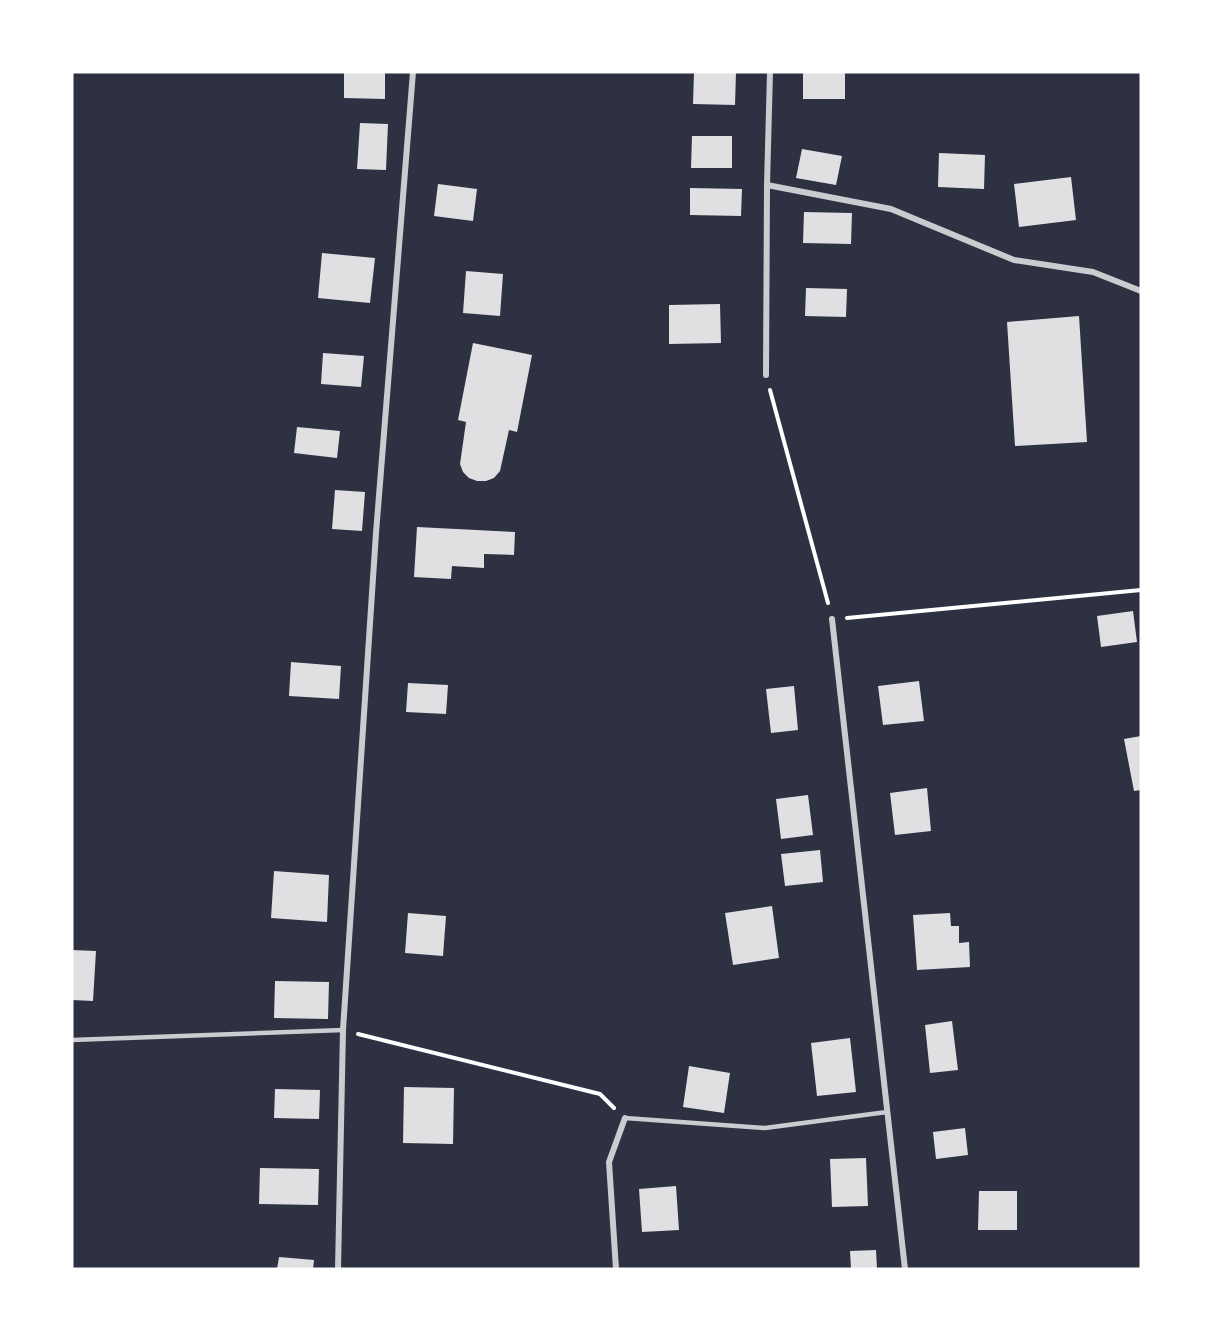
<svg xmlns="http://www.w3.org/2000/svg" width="1213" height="1341" font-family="'Roboto Condensed',sans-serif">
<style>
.building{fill:#e0e0e3}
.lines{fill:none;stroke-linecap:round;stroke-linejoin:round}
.path{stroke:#fff;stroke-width:4}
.service{stroke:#caccd0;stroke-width:4.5}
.minor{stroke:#caccd0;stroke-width:6}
</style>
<rect width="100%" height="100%" fill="#2d3142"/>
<path class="building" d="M344,72H385V99L344,98Z
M694,72H736L735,105L693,104Z
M803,72H845V99H803Z
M360,123L388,124L386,170L357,169Z
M692,136H732V168H691Z
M802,149L842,156L836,185L796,178Z
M939,153L985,155L984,189L938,187Z
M1071,177L1076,220L1019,227L1014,184Z
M438,184L477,189L473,221L434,216Z
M690,188L742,189L741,216L690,215Z
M804,212L852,213L851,244L803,243Z
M322,253L375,258L370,303L318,298Z
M466,271L503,274L500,316L463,313Z
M806,288L847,289L846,317L805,316Z
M720,304L721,343L669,344V305Z
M1079,316L1087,442L1015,446L1007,322Z
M473,343L532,355L517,432L509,430L500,471L494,478L486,481H477L469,478L463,472L460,464L466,422L458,420Z
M323,353L364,356L361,387L321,384Z
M297,427L340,431L337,458L294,453Z
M335,490L365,492L362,531L332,529Z
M417,527L515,532L514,555L484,554V568L452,566L451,579L414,577Z
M1133,611L1137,642L1101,647L1097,616Z
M291,662L341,666L339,699L289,696Z
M919,681L924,721L883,725L878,686Z
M408,683L448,685L446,714L406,712Z
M794,686L798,730L771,733L766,689Z
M1141,736V790L1134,791L1124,739Z
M927,788L931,831L895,835L890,793Z
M808,795L813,835L781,839L776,799Z
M820,850L823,882L785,886L781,854Z
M274,871L329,875L327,922L271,918Z
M772,906L779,958L733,965L725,913Z
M408,913L446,916L443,956L405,953Z
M950,913L951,926H959V943L969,942L970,967L917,970L913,915Z
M72,950L96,951L93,1001L72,1000Z
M275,981L329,982L328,1019L274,1018Z
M952,1021L958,1070L930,1073L925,1025Z
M850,1038L856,1092L817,1096L811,1043Z
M689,1066L730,1073L724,1113L683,1107Z
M404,1087L454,1088L453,1144L403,1143Z
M275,1089L320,1090L319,1119L274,1118Z
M965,1128L968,1155L936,1159L933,1132Z
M866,1158L868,1206L832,1207L830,1159Z
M260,1168L319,1169L318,1205L259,1204Z
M676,1186L679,1230L642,1232L639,1189Z
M979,1191H1017V1230H978Z
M876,1250L877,1269H851L850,1251Z
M279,1257L314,1260L313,1269H277Z"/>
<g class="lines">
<path class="path" d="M770,390L828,603
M847,618L1141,590
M358,1034L600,1094L614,1108"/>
<path class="service" d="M72,1040L343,1030
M625,1118L765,1128L887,1112"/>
<path class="minor" d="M767,185L891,209L1014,260L1093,272L1141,291
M766,375L767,185L770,72
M832,619L905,1269
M338,1269L343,1030L376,533L413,72
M616,1269L609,1162L625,1118"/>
</g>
<rect width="1213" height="1341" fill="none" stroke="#ffffff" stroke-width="147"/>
</svg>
